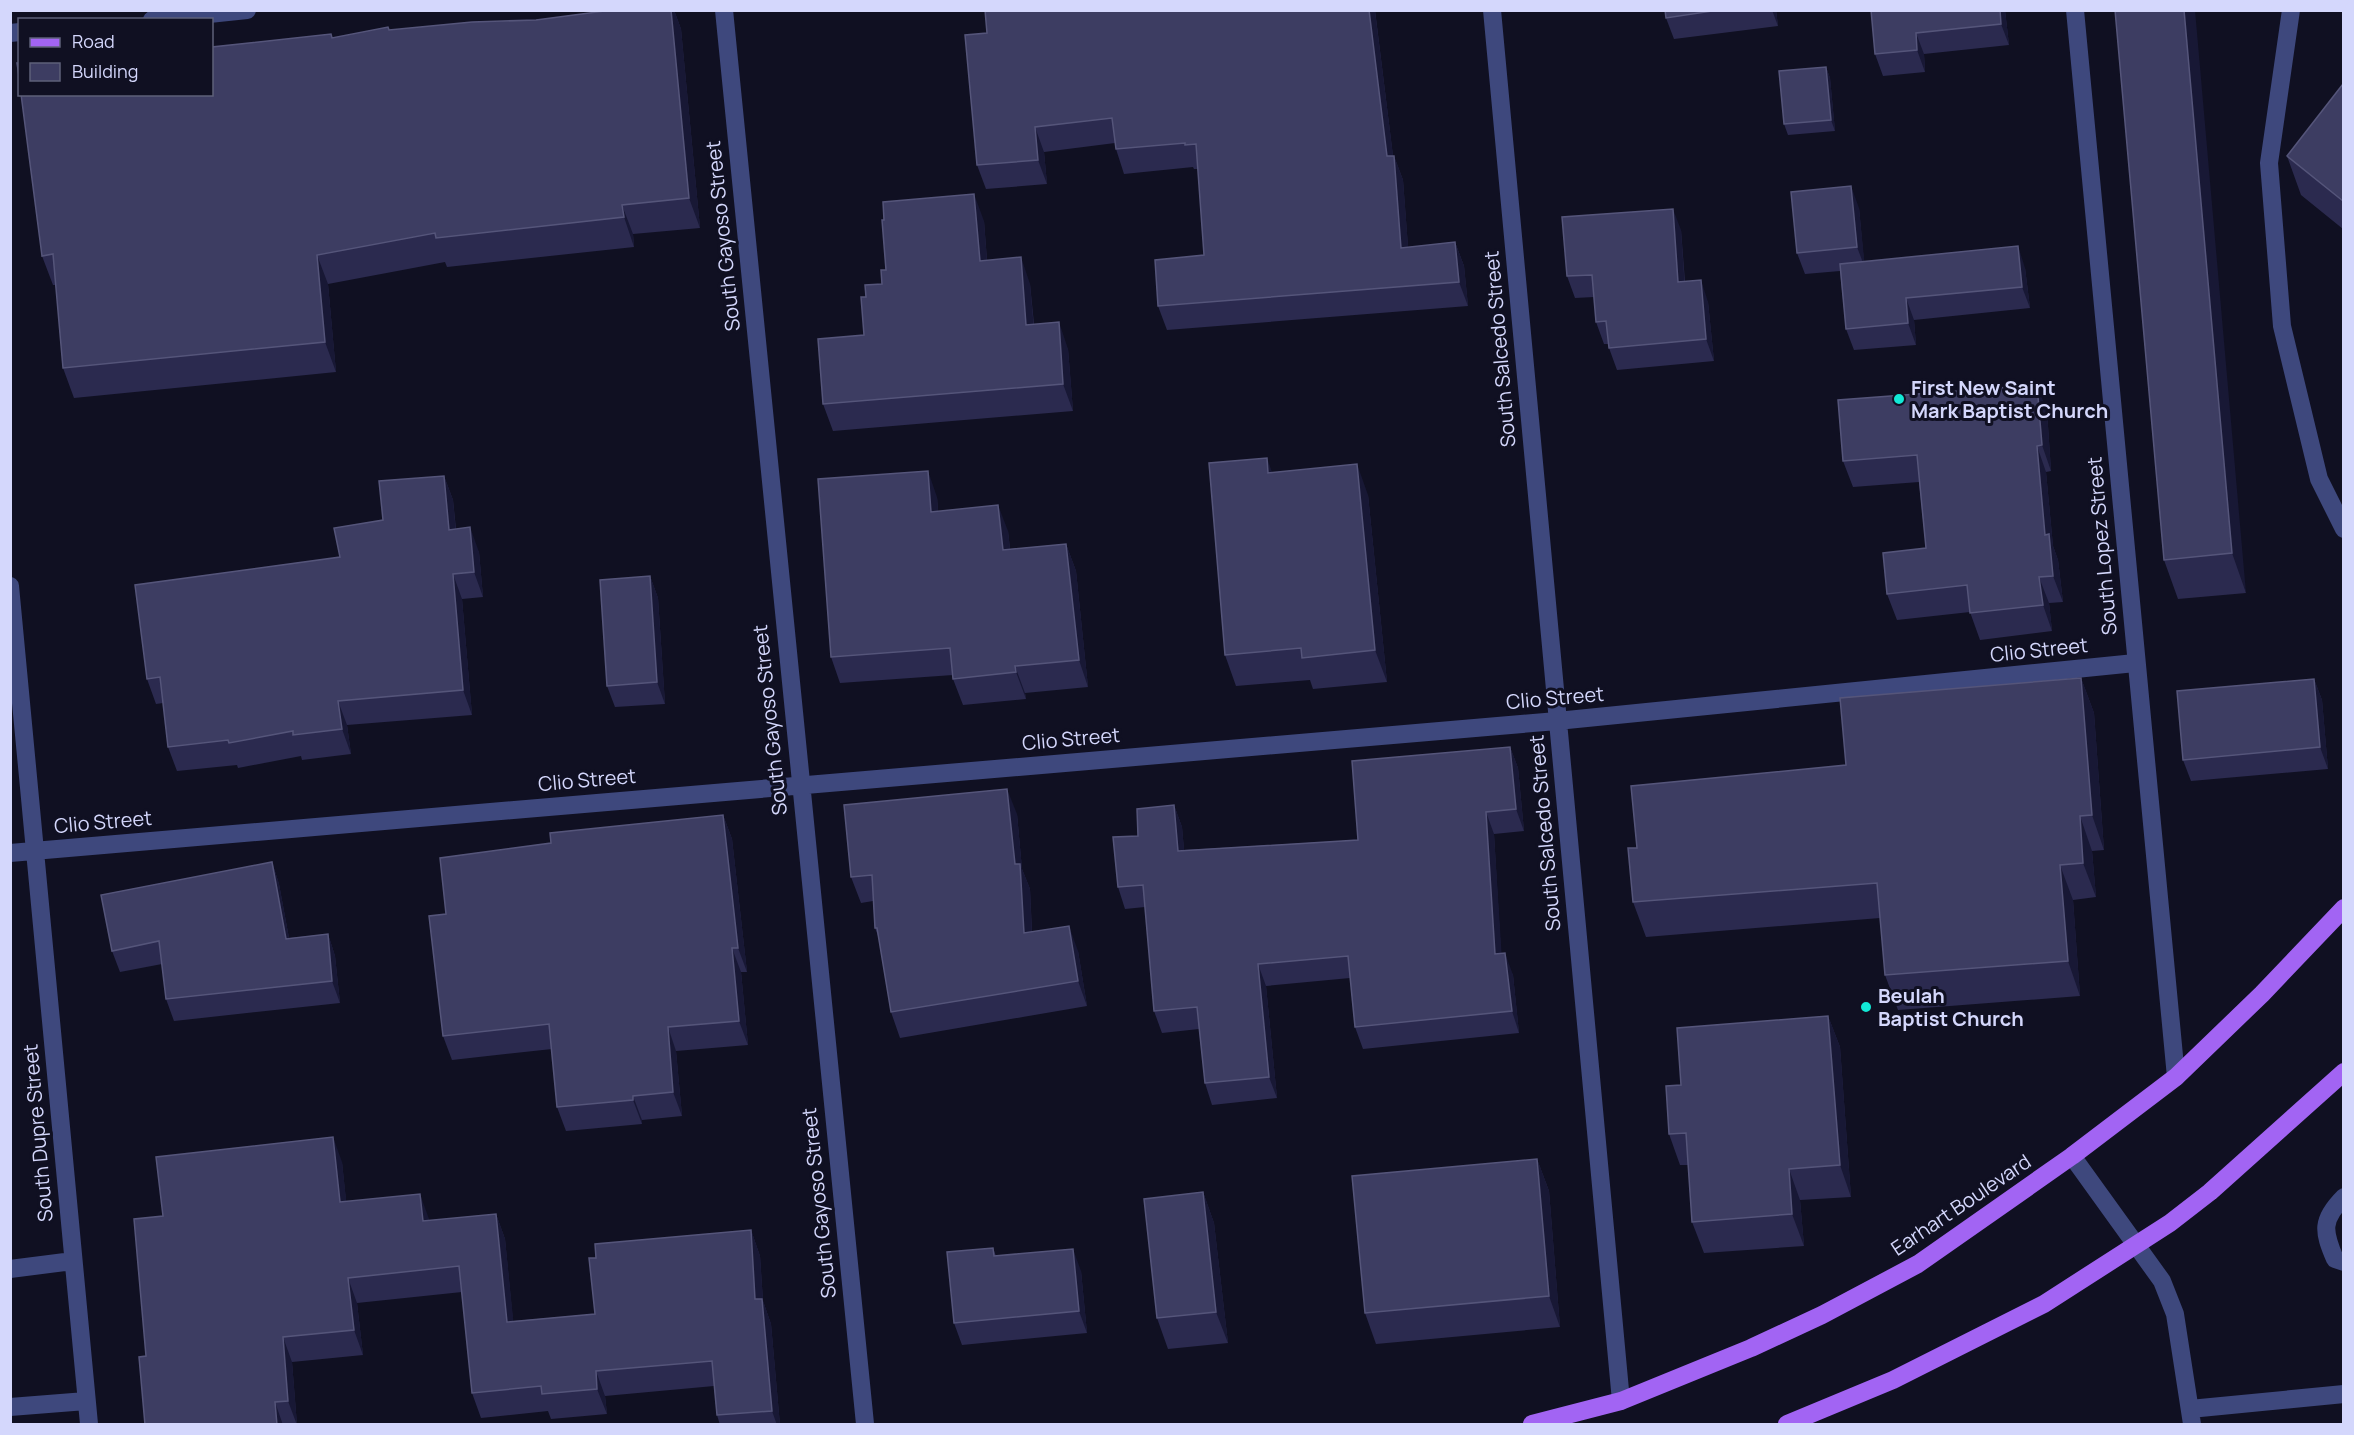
<svg xmlns="http://www.w3.org/2000/svg" width="2354" height="1435" font-family="Manrope,sans-serif">
<style>
.lines{fill:none;stroke-linecap:round;stroke-linejoin:round}
.minor{stroke:#3e487d;stroke-width:18}
.major{stroke:#a264f3;stroke-width:18}
.wall{fill:#2b2a4f}
.shaded-wall{fill:#181835}
.building{fill:#3d3d62;stroke:#55557a;stroke-width:1.5}
.poi-dot{fill:#12e9d6;stroke:#101022;stroke-width:2}
.labels{text-anchor:middle;stroke-width:6;stroke-linejoin:round;paint-order:stroke}
.street-label{font-size:20px;fill:#d4d7fc;stroke:#101022}
.poi-label{font-size:20px;font-weight:bold;fill:#d4d7fc;stroke:#101022;text-anchor:start}
</style>
<rect width="100%" height="100%" fill="#101022"/>
<g class="lines">
<path class="minor" d="M724,10L865,1424
M1492,10L1621,1401
M2075,10L2176,1077
M2291,10L2269,163L2282,326L2319,479L2344,529
M152,20L247,10
M10,33L20,32
M10,586L89,1424
M10,853L1557,721L2135,663
M2072,1156L2162,1281L2175,1314L2192,1424
M2344,1197C2321,1220 2323,1231 2335,1259L2344,1262
M10,1269L73,1261
M10,1407L86,1401
M2190,1409L2344,1394"/>
<path class="major" d="M1532,1424L1621,1401L1751,1348L1822,1315L1918,1264L2072,1156L2176,1077L2262,994L2344,908
M1787,1424L1893,1380L2044,1304L2170,1223L2210,1192L2344,1072"/>
</g>
<path class="wall" d="M612,10H674L681,29L700,228L633,234L634,247L447,267L445,262L328,284L336,372L74,398L63,368L56,285H53L42,256L333,38L390,30L536,20Z
M1375,10L1393,156H1394L1403,180L1408,247L1455,242L1464,266L1468,306L1167,330L1158,306L1204,255L1198,169H1194L1193,167L1124,174L1116,149L1115,143L1044,152L1047,184L986,189L977,165L987,33Z
M1665,10H1776L1778,26L1674,39L1666,18Z
M1871,10H2005L2009,45L1924,54L1925,72L1883,76L1875,54Z
M2115,10L2246,593L2178,599L2164,560Z
M1826,67L1830,78L1835,131L1788,135L1784,124Z
M2343,84V229L2301,195L2287,156Z
M1859,208L1864,262L2025,268L2030,308L1914,320L1916,345L1854,350L1846,329L1840,271L1805,274L1797,253Z
M984,221L987,260L1030,284L1034,324L1068,349L1073,411L833,431L823,404L864,335L866,297L882,284L886,270Z
M1681,230L1685,282L1708,302L1714,361L1617,370L1609,348L1608,344H1604L1596,322L1594,297L1575,298L1567,276Z
M2047,411L2051,471L2046,472L2053,546L2058,560L2063,602L2049,603L2052,631L1980,640L1970,612L1897,620L1887,594L1926,548L1919,482L1853,487L1843,461Z
M1272,472L1368,495L1387,682L1313,689L1310,680L1236,686L1225,655Z
M444,476L453,500L456,529L479,552L483,597L462,599L472,715L347,725L351,754L302,760L301,756L238,768L237,765L177,771L168,747L163,703L156,704L147,679L340,557L383,520Z
M937,497L938,511L1008,531L1010,549L1066,544L1076,571L1088,687L1025,693L1026,699L963,705L953,679V675L840,683L831,657Z
M650,576L658,598L665,704L615,707L607,686Z
M2081,678L2094,713L2104,850L2092,851L2096,897L2073,900L2080,996L1898,1010L1885,975L1880,918L1646,937L1633,902L1637,848L1846,765Z
M2314,679L2322,700L2328,769L2191,781L2183,760Z
M1510,747L1518,768L1524,831L1494,834L1501,953L1513,975L1519,1033L1363,1049L1355,1027L1350,978L1266,986L1277,1098L1212,1105L1205,1083L1199,1029L1162,1033L1154,1011L1145,907L1125,909L1118,887L1138,836L1174,805L1182,827L1184,850L1358,840Z
M1017,814L1022,869L1030,889L1032,932L1078,951L1087,1006L900,1038L891,1012L880,941L875,928L873,901L861,903L851,877Z
M723,815L732,839L747,972H741L748,1045L676,1051L682,1116L642,1120V1124L566,1131L557,1107L552,1049L452,1060L443,1036L446,914L551,843Z
M272,862L279,884L289,938L328,934L335,956L340,1003L174,1021L166,999L162,964L120,972L112,951Z
M1828,1016L1840,1047L1851,1197L1800,1200L1804,1246L1704,1253L1692,1222L1688,1165H1680L1669,1134L1681,1085Z
M1537,1159L1549,1191L1560,1327L1376,1344L1365,1313Z
M342,1162L346,1201L429,1219V1221L496,1214L505,1239L513,1321L595,1314L596,1258L751,1230L760,1256L763,1301L771,1324L780,1425H720L717,1415L714,1386L605,1396L607,1414L551,1419L548,1411L481,1418L472,1393L462,1292L357,1303L363,1355L292,1362L297,1425H145L146,1356L163,1216Z
M1203,1192L1214,1223L1228,1343L1168,1349L1157,1318Z
M993,1248L996,1256L1081,1271L1087,1333L962,1345L954,1323Z"/>
<path class="shaded-wall" d="M671,10H674L681,29L700,228L689,198Z
M1369,10L1375,11L1396,180L1387,156Z
M1772,10H1776L1778,26Z
M2000,10H2005L2009,45L2001,24Z
M2184,10H2195L2246,593L2232,553Z
M1916,33L1924,54L1925,72L1917,50Z
M1826,67L1830,78L1835,131L1831,120Z
M1035,127L1044,152L1047,184L1038,160Z
M1394,156L1403,180L1410,272L1401,248Z
M1851,186L1859,208L1865,268L1857,247Z
M974,194L984,221L989,288L980,261Z
M622,205L633,234L634,247L624,217Z
M1673,209L1681,230L1686,304L1678,282Z
M1455,242L1464,266L1468,306L1459,282Z
M2018,246L2025,268L2030,308L2022,287Z
M317,255L328,284L336,372L325,342Z
M1021,257L1030,284L1036,352L1026,325Z
M1701,280L1708,302L1714,361L1706,339Z
M1906,298L1914,320L1916,345L1908,323Z
M1059,322L1068,349L1073,411L1063,384Z
M2037,385L2047,411L2051,471L2042,445Z
M2037,446L2046,472L2053,546L2058,560L2063,602L2053,576L2045,535Z
M1267,458L1278,489L1268,473Z
M1357,464L1368,495L1387,682L1375,650Z
M928,471L937,497L940,539L931,512Z
M444,476L453,500L458,555L449,530Z
M998,505L1008,531L1013,576L1003,550Z
M470,527L479,552L483,597L474,572Z
M1066,544L1076,571L1088,687L1079,660Z
M453,574L462,599L472,715L463,690Z
M650,576L658,598L665,704L657,682Z
M2039,577L2049,603L2052,631L2043,605Z
M1015,666L1025,693L1026,699L1016,672Z
M2081,678L2094,713L2104,850L2092,815Z
M2314,679L2322,700L2328,769L2320,747Z
M338,701L347,725L351,754L342,729Z
M1510,747L1518,768L1524,831L1516,809Z
M1007,789L1017,814L1022,869L1030,889L1033,959L1024,933L1015,864Z
M1174,805L1182,827L1186,872L1178,851Z
M1486,812L1494,834L1503,976L1495,954Z
M723,815L732,839L747,972L738,948Z
M2080,816L2092,851L2096,897L2083,863Z
M272,862L279,884L293,960L286,939Z
M2060,865L2073,900L2080,996L2068,961Z
M1069,926L1078,951L1087,1006L1078,981Z
M328,934L335,956L340,1003L332,981Z
M732,948L741,972L748,1045L739,1021Z
M1505,953L1513,975L1519,1033L1512,1011Z
M1258,964L1266,986L1277,1098L1269,1077Z
M1828,1016L1840,1047L1851,1197L1840,1165Z
M668,1027L676,1051L682,1116L673,1092Z
M633,1096L642,1120V1124L633,1100Z
M333,1137L342,1162L349,1227L340,1202Z
M1537,1159L1549,1191L1560,1327L1549,1296Z
M1789,1169L1800,1200L1804,1246L1792,1214Z
M1203,1192L1214,1223L1228,1343L1216,1312Z
M420,1194L429,1219L432,1246L423,1221Z
M496,1214L505,1239L516,1347L507,1322Z
M751,1230L760,1256L763,1301L771,1324L780,1425H777L772,1411L755,1299Z
M1073,1249L1081,1271L1087,1333L1079,1311Z
M348,1278L357,1303L363,1355L354,1330Z
M283,1337L292,1362L297,1425L288,1401Z
M596,1371L605,1396L607,1414L597,1389Z
M275,1402L283,1425H277Z"/>
<path class="building" d="M612,10H671L689,198L622,205L624,217L436,238L435,233L317,255L325,342L63,368L53,254L42,256L21,94H212V47L331,34L332,38L388,27L389,30L472,22L536,20Z
M985,10H1369L1387,156H1394L1401,248L1455,242L1459,282L1158,306L1155,260L1204,255L1196,144L1185,145V143L1116,149L1112,118L1035,127L1038,160L977,165L965,35L987,33Z
M1665,10H1719L1666,18Z
M1871,10H2000L2001,24L1916,33L1917,50L1875,54Z
M2115,10H2184L2232,553L2164,560Z
M17,63H20V83Z
M1826,67L1831,120L1784,124L1779,71Z
M2343,84V201L2287,156Z
M1851,186L1857,247L1797,253L1791,192Z
M974,194L980,261L1021,257L1026,325L1059,322L1063,384L823,404L818,339L864,335L861,297H866L865,285L882,284L881,270H886L882,220H884L883,202Z
M1673,209L1678,282L1701,280L1706,339L1609,348L1606,321L1596,322L1592,275L1567,276L1562,217Z
M2018,246L2022,287L1906,298L1908,323L1846,329L1840,264Z
M2037,385L2042,445L2037,446L2045,535L2049,534L2053,576L2039,577L2043,605L1970,613L1967,585L1887,594L1883,553L1926,548L1917,455L1843,461L1838,400Z
M1267,458L1268,473L1357,464L1375,650L1302,658L1301,648L1225,655L1209,463Z
M928,471L931,512L998,505L1003,550L1066,544L1079,660L1015,666L1016,672L953,679L950,648L831,657L818,479Z
M444,476L449,530L470,527L474,572L453,574L463,690L338,701L342,729L293,735V731L229,743L228,740L168,747L160,677L147,679L135,585L340,557L334,528L383,520L379,481Z
M650,576L657,682L607,686L600,580Z
M2081,678L2092,815L2080,816L2083,863L2060,865L2068,961L1885,975L1877,883L1633,902L1628,848H1637L1631,786L1846,765L1840,698Z
M2314,679L2320,747L2183,760L2177,691Z
M1510,747L1516,809L1486,812L1495,954L1505,953L1512,1011L1355,1027L1348,956L1258,964L1269,1077L1205,1083L1197,1007L1154,1011L1143,885L1118,887L1113,837L1138,836L1137,809L1174,805L1178,851L1358,840L1352,761Z
M1007,789L1015,864H1020L1024,933L1069,926L1078,981L891,1012L877,928H875L872,875L851,877L844,805Z
M723,815L738,948H732L739,1021L668,1027L673,1092L633,1096V1100L557,1107L549,1024L443,1036L429,916L446,914L440,858L551,843L550,833Z
M272,862L286,939L328,934L332,981L166,999L159,941L112,951L101,895Z
M1828,1016L1840,1165L1789,1169L1792,1214L1692,1222L1686,1133L1669,1134L1666,1086L1681,1085L1677,1028Z
M333,1137L340,1202L420,1194L423,1221L496,1214L507,1322L595,1314L589,1258H596L595,1244L751,1230L755,1299H762L772,1411L717,1415L712,1361L596,1371L597,1389L542,1394L541,1386L472,1393L459,1266L348,1278L354,1330L283,1337L288,1401L275,1402L277,1425H145L139,1357L146,1356L134,1219L163,1216L156,1157Z
M1537,1159L1549,1296L1365,1313L1352,1176Z
M1203,1192L1216,1312L1157,1318L1144,1199Z
M993,1248L994,1256L1073,1249L1079,1311L954,1323L947,1252Z"/>
<g class="poi-dot">
<circle cx="1899" cy="399" r="6"/>
<circle cx="1866" cy="1007" r="6"/>
</g>
<g class="labels">
<g class="street-label">
<text transform="translate(723 236) rotate(-96)" y="7">South Gayoso Street</text>
<text transform="translate(1500 349) rotate(-95)" y="7">South Salcedo Street</text>
<text transform="translate(2102 546) rotate(-95)" y="7">South Lopez Street</text>
<text transform="translate(2039 650) rotate(-6)" y="7">Clio Street</text>
<text transform="translate(1555 698) rotate(-5)" y="7">Clio Street</text>
<text transform="translate(770 720) rotate(-96)" y="7">South Gayoso Street</text>
<text transform="translate(1071 739) rotate(-5)" y="7">Clio Street</text>
<text transform="translate(587 780) rotate(-5)" y="7">Clio Street</text>
<text transform="translate(103 822) rotate(-5)" y="7">Clio Street</text>
<text transform="translate(1545 833) rotate(-95)" y="7">South Salcedo Street</text>
<text transform="translate(38 1133) rotate(-95)" y="7">South Dupre Street</text>
<text transform="translate(819 1203) rotate(-96)" y="7">South Gayoso Street</text>
<text transform="translate(1961 1205) rotate(-34)" y="7">Earhart Boulevard</text>
</g>
<g class="poi-label">
<text x="1911" y="395">First New Saint<tspan x="1911" dy="23">Mark Baptist Church</tspan></text>
<text x="1878" y="1003">Beulah<tspan x="1878" dy="23">Baptist Church</tspan></text>
</g>
</g>
<rect width="2354" height="1435" fill="none" stroke="#d4d7fc" stroke-width="24"/>
<rect x="18" y="18" width="195" height="78" fill="#101022" stroke="#5e6079" stroke-width="1.5"/>
<rect x="30" y="38" width="30" height="9" fill="#a264f3" stroke="#5e6079" stroke-width="1.5"/>
<text x="72" y="48" font-size="18" fill="#d4d7fc">Road</text>
<rect x="30" y="63" width="30" height="18" fill="#3d3d62" stroke="#5e6079" stroke-width="1.5"/>
<text x="72" y="78" font-size="18" fill="#d4d7fc">Building</text>
</svg>
